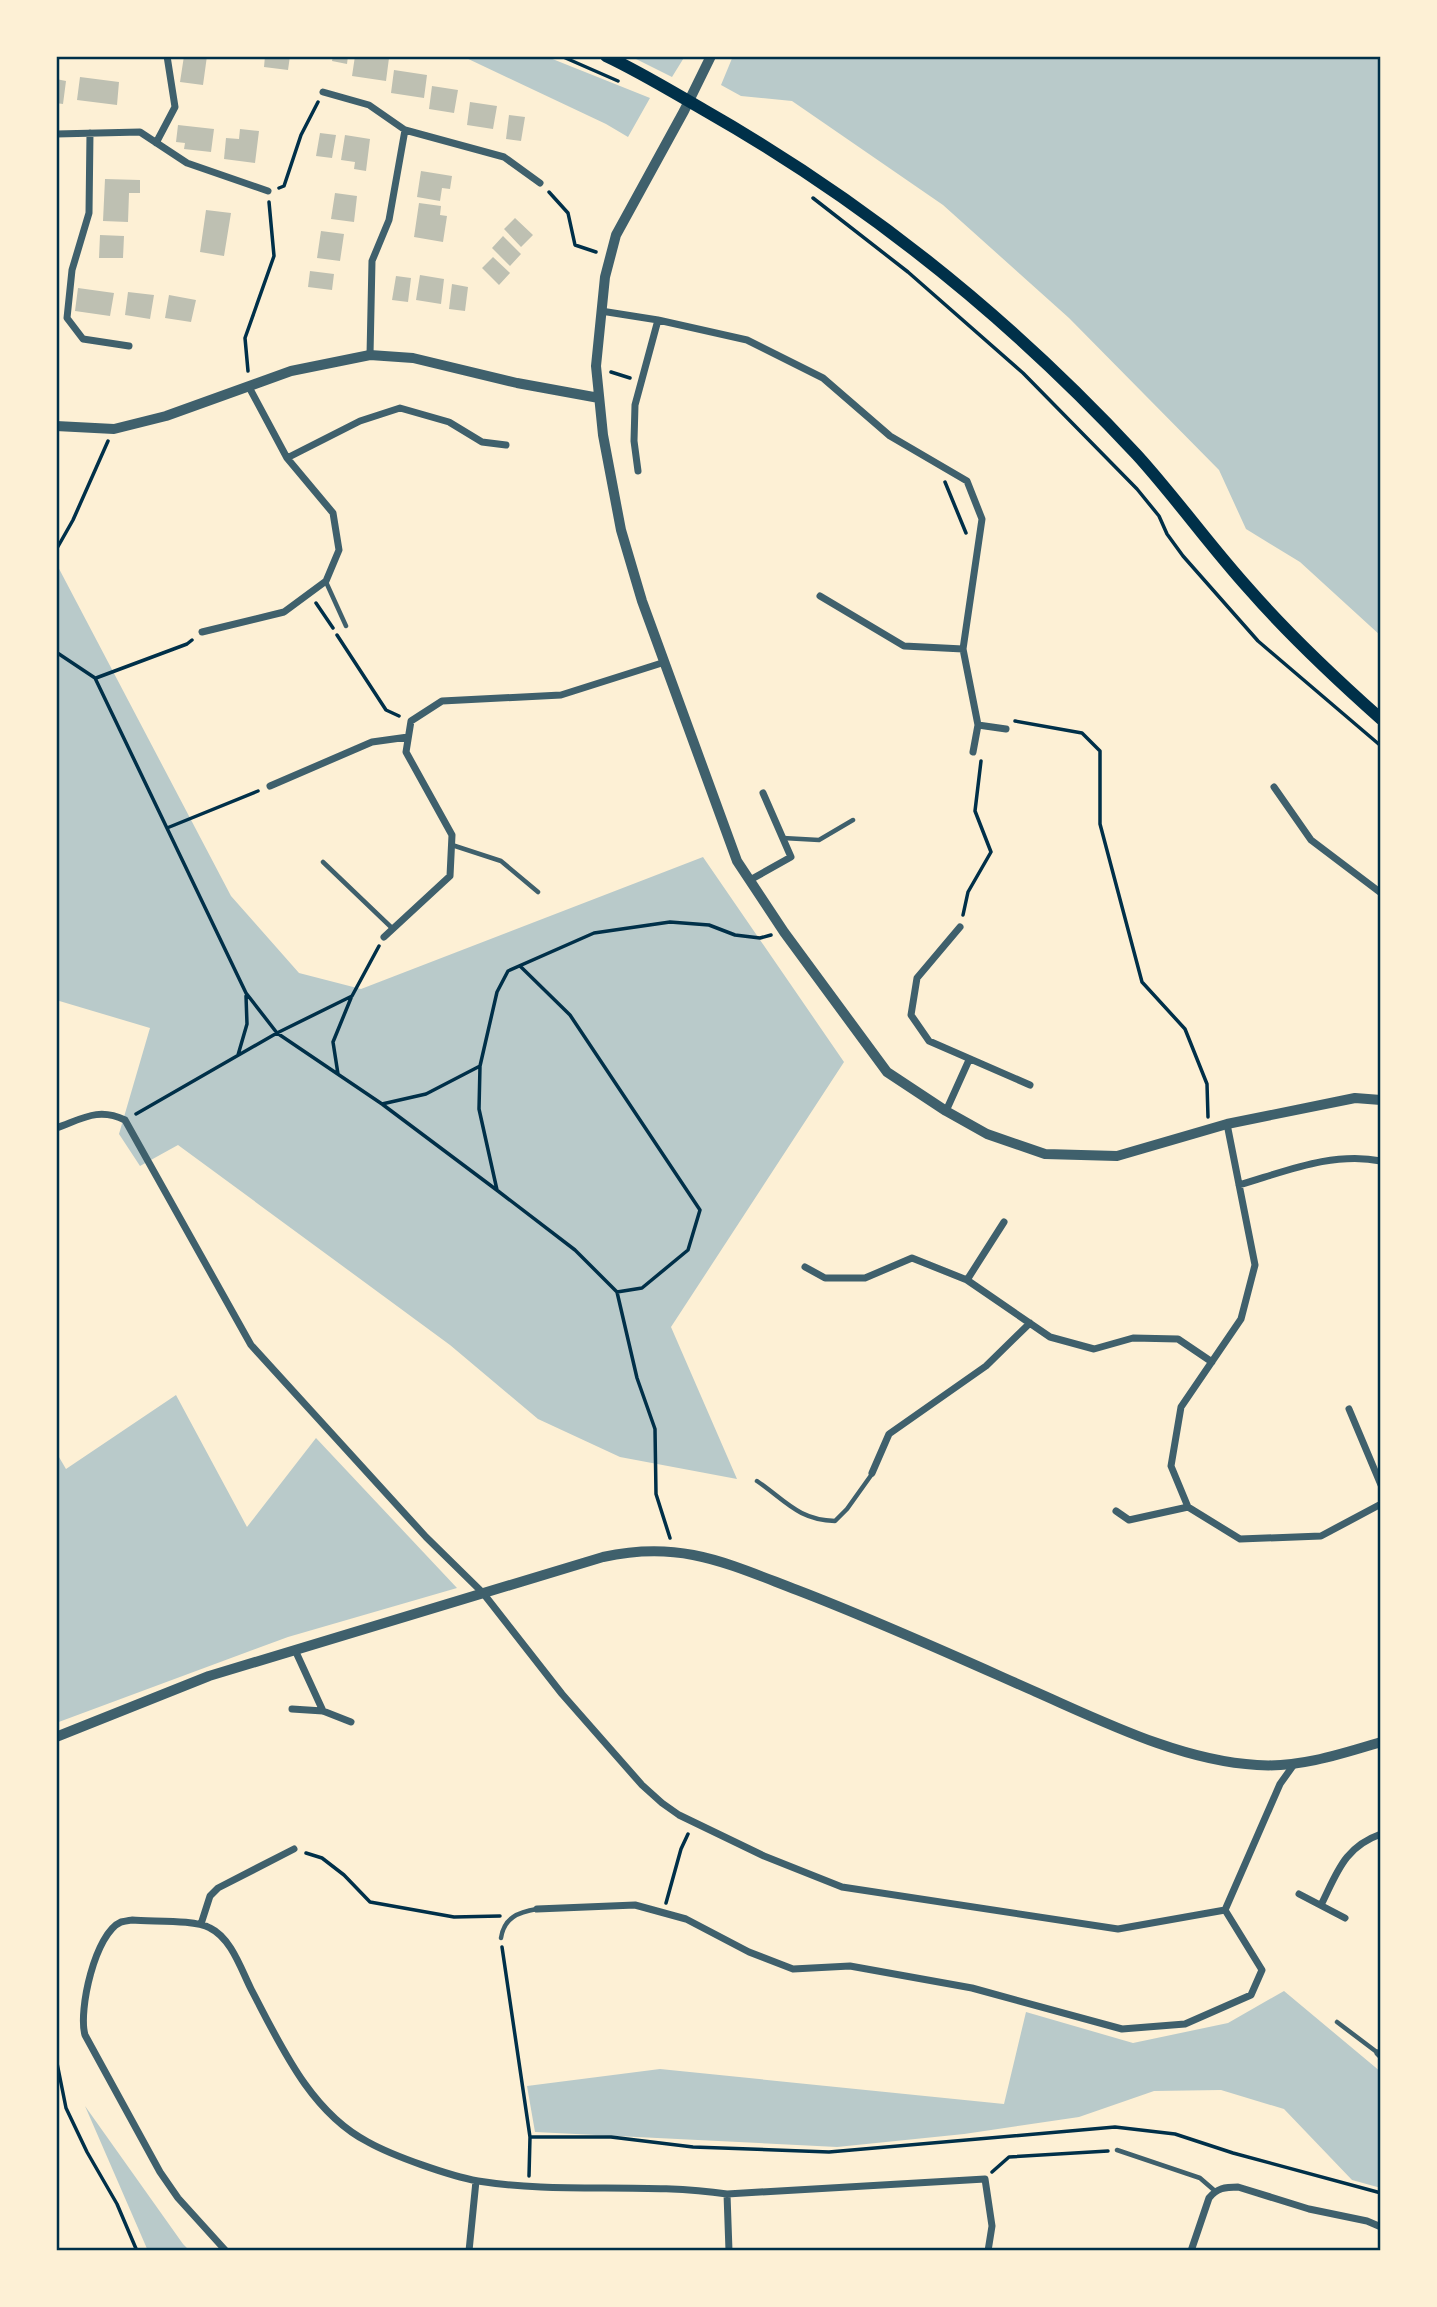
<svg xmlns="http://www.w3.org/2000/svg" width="1437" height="2307" font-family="'IBM Plex Sans',sans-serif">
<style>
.green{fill:#b9caca}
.building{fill:#bec0b2}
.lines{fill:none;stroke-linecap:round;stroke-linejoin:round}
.path{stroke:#003049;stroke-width:3.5}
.service{stroke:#3f606c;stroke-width:4.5}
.minor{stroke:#3f606c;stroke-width:7}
.tertiary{stroke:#3f606c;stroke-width:10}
.secondary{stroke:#003049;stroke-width:12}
.neatline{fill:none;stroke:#003049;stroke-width:2.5}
</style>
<rect width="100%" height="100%" fill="#fdf0d5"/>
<path class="green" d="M462,56H545L650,98L628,137L606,124Z
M630,56H685L672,77Z
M733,56H1381V636L1300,562L1246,529L1219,470L1069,318L943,205L792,101L741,96L721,85Z
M56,563L231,896L299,973L361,989L703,857L844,1062L671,1327L737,1479L620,1457L538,1419L450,1345L178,1145L140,1166L119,1134L150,1028L56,1000Z
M176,1395L247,1527L316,1438L457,1588L288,1637L56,1723V1452L66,1469Z
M1284,1991L1381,2072V2188L1352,2180L1284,2109L1221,2090L1154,2091L1079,2117L964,2134L837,2147L535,2132L527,2086L660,2069L1004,2104L1026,2012L1133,2043L1228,2023Z
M85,2106L183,2244L190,2251H148Z"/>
<path class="building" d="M184,56H207L203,85L180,82Z
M265,56H290L288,70L264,67Z
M333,56H348L347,64L332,61Z
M355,56L389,58L386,81L352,76Z
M394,70L427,75L424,98L391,93Z
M80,77L119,82L117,105L77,100Z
M56,79L66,81L63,104L56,103Z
M432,86L458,90L454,113L429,109Z
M470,102L497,106L493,129L467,125Z
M509,115L525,117L521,141L506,139Z
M178,125L214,129L211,152L184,149L185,143L176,142Z
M240,129L259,131L255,163L224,159L226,138L239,139Z
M320,133L336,135L332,158L316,156Z
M345,135L370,139L366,171L354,169L355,162L341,160Z
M421,171L452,176L450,189L442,188L440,201L417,197Z
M105,179L140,180V193H129L128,222L103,221Z
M335,193L357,196L354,222L331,219Z
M419,203L441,206L440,215L447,216L443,242L414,237Z
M206,210L231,213L224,256L200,252Z
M515,218L533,235L521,247L504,229Z
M321,231L344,234L340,261L317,258Z
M100,235L124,236L123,258H99Z
M503,236L521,254L510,266L492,248Z
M493,257L510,273L499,285L482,268Z
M310,271L334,274L332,290L308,287Z
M420,275L444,279L441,304L416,300Z
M396,276L411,278L408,302L392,300Z
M452,284L468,287L465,311L449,309Z
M78,288L114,293L110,316L75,311Z
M128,292L154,295L150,319L125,315Z
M169,295L196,300L191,322L165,318Z"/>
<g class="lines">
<path class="path" d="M561,56L618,81
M279,188L284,186L301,135L318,102
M549,192L568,213L575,245L596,252
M813,198L908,272L1023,373L1137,489L1159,516L1167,534L1183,556L1258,641L1381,746
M248,371L245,338L274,256L269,202
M611,372L630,378
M945,482L966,533
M56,550L73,520L108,441
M316,603L333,628
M337,635L386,710L399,716
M56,652L95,678L246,993L277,1033L382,1104L498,1191L575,1250L617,1292L637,1378L655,1429L656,1494L670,1538
M96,678L187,644L192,640
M1015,721L1082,733L1100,751V824L1142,982L1185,1029L1207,1084L1208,1117
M167,828L258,791
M963,915L968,892L991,852L975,811L981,761
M520,966L570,1015L700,1210L688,1250L642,1288L617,1292
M238,1055L247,1024L246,996
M338,1074L333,1042L351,998
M382,1104L426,1094L480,1066
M136,1114L277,1033L352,996L379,946
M497,1190L479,1109L480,1066L497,992L508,971L594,933L670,922L709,925L735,935L760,938L771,935
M306,1853L322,1858L344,1875L370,1902L454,1917L500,1916
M666,1903L681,1849L688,1834
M502,1947L530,2137
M56,2042L57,2063L66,2108L87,2152L117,2204L137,2251
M992,2172L1009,2157L1108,2151
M529,2176L530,2137H611L693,2147L829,2152L1115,2127L1175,2134L1233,2153L1381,2193"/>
<path class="service" d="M326,582L346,626
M783,838L819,840L853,820
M452,845L501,861L538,892
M323,862L393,929
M757,1481C785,1500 798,1520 835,1521L847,1509L872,1474
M501,1938C504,1918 518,1912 537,1909
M1337,2022L1378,2053
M1117,2150L1200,2178L1215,2191"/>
<path class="minor" d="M323,92L369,105L405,130
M90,133L89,213L72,270L67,318L83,339L129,346
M56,134L140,132L187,163L268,191
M156,143L175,107L167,56
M601,311L658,320L747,340L823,378L890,436L967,481L982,519L963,649L978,725L973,752
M370,355L372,261L389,220L405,130L504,157L540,183
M287,458L360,421L400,408L449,422L482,442L506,445
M638,471L634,441L635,405L658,320
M820,596L904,646L963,649
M202,632L284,612L326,581L339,550L333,513L287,458L249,387
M978,725L1006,729
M270,786L372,742L408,737
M1274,787L1311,840L1381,893
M750,880L791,857L763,793
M960,927L917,978L911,1015L929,1041L1030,1085
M384,937L450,876L452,835L406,752L411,721L442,701L561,695L665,662
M946,1111L969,1060
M1227,1124L1255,1265L1241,1319L1181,1407L1171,1466L1188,1507L1240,1539L1321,1536L1381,1504
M56,1128C82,1119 98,1107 125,1120L251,1345L426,1537L483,1593L562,1694L642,1785L662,1803L679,1815L764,1856L842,1887L1118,1929L1225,1910L1280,1784L1295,1763
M1239,1185C1284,1172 1333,1151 1381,1161
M805,1267L825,1278H865L912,1258L967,1280L1050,1337L1094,1349L1133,1338L1178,1339L1212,1362
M967,1280L1004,1222
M1349,1409L1381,1485
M872,1473L889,1434L986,1366L1030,1323
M1116,1511L1129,1520L1188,1507
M295,1650L323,1711
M292,1709L323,1711L351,1722
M1299,1894L1345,1918
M1321,1905C1337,1873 1344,1847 1381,1834
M537,1909L635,1905L686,1919L749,1952L793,1969L850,1966L972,1988L1122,2029L1185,2024L1251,1995L1262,1970L1225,1910
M201,1924L210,1896L218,1888L294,1849
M1378,2053L1381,2056
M727,2194L729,2251
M226,2251L178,2198L160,2172L85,2035C78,2011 95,1933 121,1922C121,1922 131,1920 132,1920C152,1922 194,1919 210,1928C231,1938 241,1969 251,1989C280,2044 310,2112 368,2142C393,2156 450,2176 478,2181C559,2194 645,2182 727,2194L985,2179L992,2226L988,2251
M469,2251L476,2181
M1191,2251L1209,2198C1217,2188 1225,2187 1238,2187L1309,2209L1367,2221L1381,2227"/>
<path class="tertiary" d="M711,56L684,111L616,235L605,277L596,366L603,435L621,530L642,601L737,861L784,932L887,1072L946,1111L987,1134L1045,1154L1117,1156L1227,1124L1355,1098L1381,1100
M56,426L114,429L166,416L291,371L370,355L413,358L517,383L599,398
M56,1737L209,1676L603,1557C681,1540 726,1563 797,1590C878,1621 957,1657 1036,1692C1104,1722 1182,1761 1257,1765C1299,1768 1341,1754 1381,1742"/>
<path class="secondary" d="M606,56C640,72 671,91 704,110C864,201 1011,319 1137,455C1176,498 1210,546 1249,589C1290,636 1335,678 1381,719"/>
</g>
<rect width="1437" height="2307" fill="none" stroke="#fdf0d5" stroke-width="116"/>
<rect x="58" y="58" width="1321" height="2191" class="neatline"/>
</svg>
